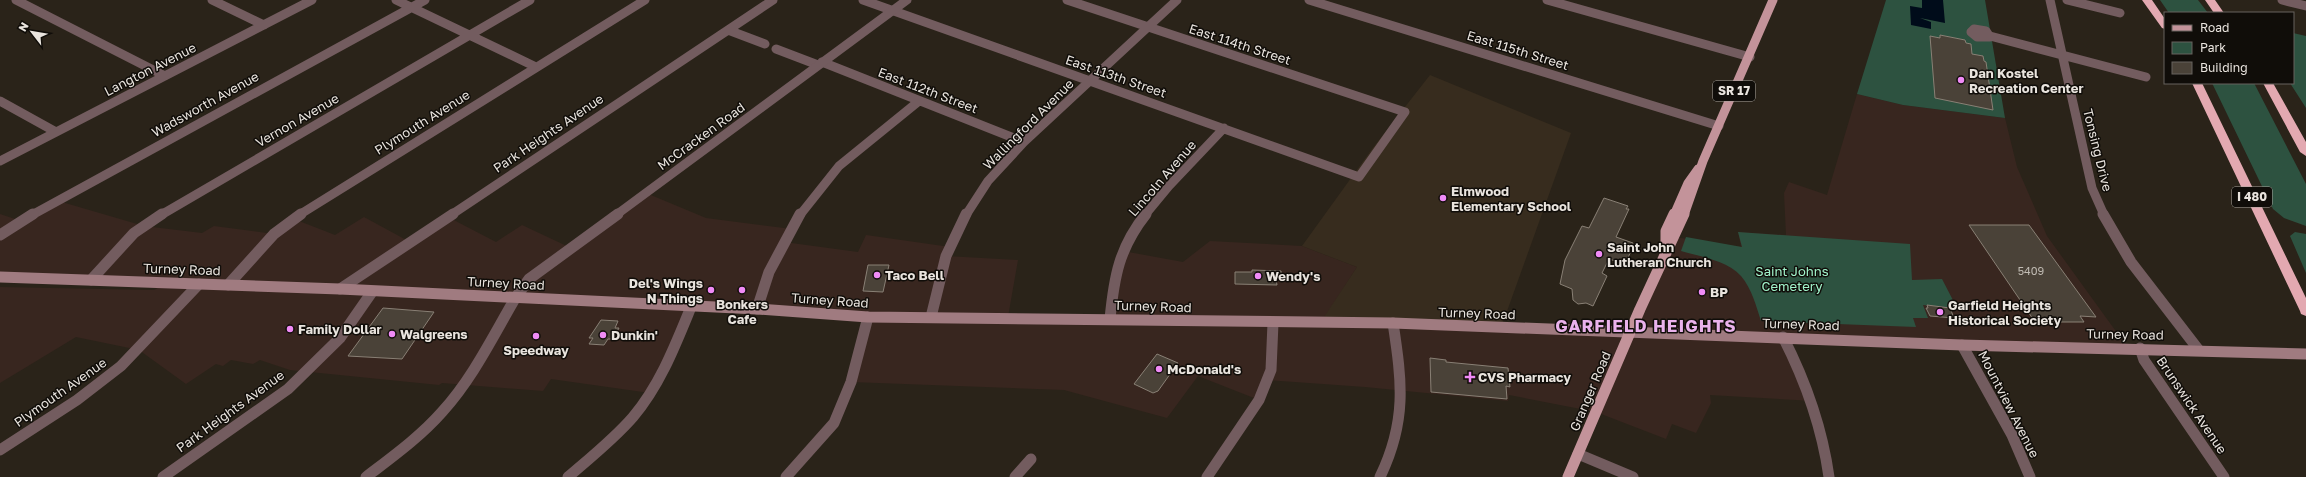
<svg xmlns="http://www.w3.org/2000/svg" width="2306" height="477" font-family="'Golos Text',sans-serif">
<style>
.commercial{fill:#38261f}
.built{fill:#372c1e}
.green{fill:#2d5240}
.water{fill:#000c1a}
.building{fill:#4a4238;stroke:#898075}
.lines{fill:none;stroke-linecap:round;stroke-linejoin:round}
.minor-far1{stroke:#735c5f;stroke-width:9}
.minor{stroke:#735c5f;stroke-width:11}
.tertiary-far1{stroke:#735c5f;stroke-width:9}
.tertiary{stroke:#735c5f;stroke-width:11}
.secondary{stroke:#a07b80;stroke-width:11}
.primary-far1{stroke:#c3939a;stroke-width:9}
.primary{stroke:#c3939a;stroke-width:11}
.motorway{fill:#e3a9b1;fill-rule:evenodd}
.poi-dot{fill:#f08bf6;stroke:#100d09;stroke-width:1.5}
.labels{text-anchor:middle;stroke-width:3;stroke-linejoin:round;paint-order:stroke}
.number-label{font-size:11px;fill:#c1bcb4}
.shield{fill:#100d09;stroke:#a8a49e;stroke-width:1}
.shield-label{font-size:12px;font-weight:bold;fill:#e9e4de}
.street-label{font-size:13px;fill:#e9e4de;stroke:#100d09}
.poi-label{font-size:13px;font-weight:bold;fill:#e9e4de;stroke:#100d09;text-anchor:start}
.park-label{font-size:13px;fill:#a2f5cc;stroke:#100d09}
.district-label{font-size:17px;font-weight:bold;letter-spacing:1px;fill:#eab2ec;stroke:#100d09}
</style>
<rect width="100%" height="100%" fill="#2a2319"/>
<path class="commercial" d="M1857,94L1903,105L2005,118L2017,167L2047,236L2128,348L1784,337L1813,401L1710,395L1711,403L1696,433L1672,424L1666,439L1596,412L1509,395L1508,401L1365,387L1267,380L1259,400L1198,376L1167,418L1064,390L851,382L868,317L691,307L650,393L551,379L543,391L442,383L439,385L290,370L260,360L253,364L231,360L223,366L216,364L186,384L139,350L76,337L0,383V287L154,290L166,283L0,277V214L21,221L55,200L144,226L202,233L214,226L274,234L294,219L335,235L364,217L410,242L448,217L496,242L522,225L571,248L646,193L706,218L792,229L784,242L858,252L866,235L950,247L946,256L1018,260L1008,317L1110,319L1123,251L1183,262L1210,241L1302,246L1357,267L1321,323L1629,333L1674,237L1741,247L1738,232L1786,235L1784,193L1789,182L1827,195Z"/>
<path class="built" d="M1430,75L1571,133L1501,328L1320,323L1357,267L1302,246L1372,149Z"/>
<path class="green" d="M1886,0H1985L2005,118L1903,105L1857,94Z
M2160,0H2198L2208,13H2169Z
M2293,33L2306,36V108L2290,83H2293Z
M2212,83H2254L2306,184V226L2284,218L2273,209Z
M1738,232L1910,244L1912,280L1942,279L1957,308L1923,305L1928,318H1913L1916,327L1761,321C1756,306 1752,289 1741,276C1728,261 1699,256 1681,251L1686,237L1742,247Z
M2295,232L2306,234V273L2290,236Z"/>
<path class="water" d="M1922,0H1943L1945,23L1920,18L1931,22V29L1911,25L1910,6L1922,8Z"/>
<path class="building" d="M1940,35L1965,40L1966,43L1971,44L1972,54L1983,56L1984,61L1986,62L1993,110L1935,98L1930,36L1940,38Z
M1604,198L1628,206L1626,209H1629L1616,237L1633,243L1631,248L1632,249L1625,264L1609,259L1602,273L1607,276L1593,306L1586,303L1578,304L1573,300L1572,289L1560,284L1565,260L1582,226L1589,228Z
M1969,225H2029L2096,317L2080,316L2084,322H2035Z
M868,265H889L883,292L863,291Z
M1252,270L1281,271L1282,279H1276L1277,285L1235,284V272H1252Z
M1927,305L1950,308L1954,318L1930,316L1926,308H1928Z
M383,308L434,312L402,359L348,356Z
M601,320L618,321L615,328H619L613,339H608L604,345L589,344L593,338H589Z
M1157,354L1178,363L1158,391L1153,393L1134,384Z
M1430,358L1446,360V362L1508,368L1510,387L1506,386L1507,399L1431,392Z"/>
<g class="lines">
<path class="minor-far1" d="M16,0L165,76
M212,0L264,25
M396,0L536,67
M863,0L1359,177L1405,112L1067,0
M1309,0L1719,126
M1547,0L1750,57
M2050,0L2092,188L2104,215
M2067,0L2120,13
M2282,0L2306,6
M1974,29L1986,31L1990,37H1977L1971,32Z
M728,30L765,44
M1990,36L2146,77
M776,49L818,65
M822,62L1024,142
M0,101L56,132
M0,161L312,0
M32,215L425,0
M161,215L530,0
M299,215L645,0
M451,215L773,0
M800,215L839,166L919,101
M966,215L988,181L1024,142L1177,0
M1145,215L1169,186L1224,128"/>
<path class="minor" d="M2103,214L2131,262L2198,349
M0,235L33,214
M91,280L134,233L162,214
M228,285L274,234L301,214
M340,289L453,214
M757,309L769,272L800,214
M931,317L946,256L966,214
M1110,319C1114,277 1119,248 1146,214
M1783,337C1806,382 1822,427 1829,477
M1962,345L2012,435L2030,477
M2140,348L2144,360L2224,477
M0,450L77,400L121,366L199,284
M1578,454L1633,477
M163,477L288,389L340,338L372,292
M366,477C392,457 420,437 442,412C473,378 493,336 516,297
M568,477C590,458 614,439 633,417C660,385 675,346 691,307
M786,477L834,423L851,382L868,317
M1015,477L1031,459
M1207,477L1259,400L1271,370L1273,323
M1380,477C1407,421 1402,382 1393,323"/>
<path class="tertiary-far1" d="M616,215L907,0"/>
<path class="tertiary" d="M516,297L529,279L618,214"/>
<path class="secondary" d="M0,277L340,289L757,309L868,317L1393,323L1962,345L2306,354"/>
<path class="primary-far1" d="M1674,215L1688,183L1698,169
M1684,215L1703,161L1773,0"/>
<path class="primary" d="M1666,251V231L1674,214
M1568,477L1640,309L1684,214"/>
<path class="motorway" d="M2142,0H2152L2165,19V29L2162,28Z
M2205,0H2215L2224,13H2214Z
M2192,83H2202L2306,298V316L2301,314L2300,311Z
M2263,83H2273L2306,142V156L2300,152Z"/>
</g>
<g class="poi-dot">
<circle cx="1961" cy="80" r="4"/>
<circle cx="1443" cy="198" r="4"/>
<circle cx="1599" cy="254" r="4"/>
<circle cx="877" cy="275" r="4"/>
<circle cx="1258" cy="276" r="4"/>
<circle cx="711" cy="290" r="4"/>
<circle cx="742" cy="290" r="4"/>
<circle cx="1702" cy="292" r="4"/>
<circle cx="1940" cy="312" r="4"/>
<circle cx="290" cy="329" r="4"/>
<circle cx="392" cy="334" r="4"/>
<circle cx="603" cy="335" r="4"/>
<circle cx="536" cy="336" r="4"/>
<circle cx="1159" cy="369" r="4"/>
<path d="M1468 371h4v4h4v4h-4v4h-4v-4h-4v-4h4z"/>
</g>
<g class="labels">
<g class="number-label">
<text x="2031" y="275">5409</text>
</g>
<g class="shield">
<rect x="1713" y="81" width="42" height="20" rx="3"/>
<rect x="2232" y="187" width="40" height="20" rx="3"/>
</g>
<g class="shield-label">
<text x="1734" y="95">SR 17</text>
<text x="2252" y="201">I 480</text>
</g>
<g class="street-label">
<text transform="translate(1240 44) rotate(18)" y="5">East 114th Street</text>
<text transform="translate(1518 50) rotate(17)" y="5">East 115th Street</text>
<text transform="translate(150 69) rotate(-27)" y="5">Langton Avenue</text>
<text transform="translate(1116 76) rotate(19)" y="5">East 113th Street</text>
<text transform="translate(928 90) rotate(21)" y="5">East 112th Street</text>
<text transform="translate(205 104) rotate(-29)" y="5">Wadsworth Avenue</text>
<text transform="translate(297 120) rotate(-30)" y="5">Vernon Avenue</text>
<text transform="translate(422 122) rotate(-32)" y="5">Plymouth Avenue</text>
<text transform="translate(1028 124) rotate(-45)" y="5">Wallingford Avenue</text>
<text transform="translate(548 133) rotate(-34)" y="5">Park Heights Avenue</text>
<text transform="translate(701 136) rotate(-36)" y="5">McCracken Road</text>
<text transform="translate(2098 150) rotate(76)" y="5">Tonsing Drive</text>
<text transform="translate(1162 178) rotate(-49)" y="5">Lincoln Avenue</text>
<text transform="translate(182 269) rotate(2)" y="5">Turney Road</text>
<text transform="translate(506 283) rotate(3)" y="5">Turney Road</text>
<text transform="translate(830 300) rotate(4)" y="5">Turney Road</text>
<text transform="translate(1153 306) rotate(2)" y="5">Turney Road</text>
<text transform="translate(1477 313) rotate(2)" y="5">Turney Road</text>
<text transform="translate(1801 324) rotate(2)" y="5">Turney Road</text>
<text transform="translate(2125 334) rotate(1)" y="5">Turney Road</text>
<text transform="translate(1590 391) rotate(-67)" y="5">Granger Road</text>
<text transform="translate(60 392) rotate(-35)" y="5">Plymouth Avenue</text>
<text transform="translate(2009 404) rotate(63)" y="5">Mountview Avenue</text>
<text transform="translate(2192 405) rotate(56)" y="5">Brunswick Avenue</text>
<text transform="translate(230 411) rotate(-36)" y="5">Park Heights Avenue</text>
</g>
<g class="poi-label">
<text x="1969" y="78">Dan Kostel<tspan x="1969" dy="15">Recreation Center</tspan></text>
<text x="1451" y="196">Elmwood<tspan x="1451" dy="15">Elementary School</tspan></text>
<text x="1607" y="252">Saint John<tspan x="1607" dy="15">Lutheran Church</tspan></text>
<text x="885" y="280">Taco Bell</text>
<text x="1266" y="281">Wendy's</text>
<text x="703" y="288" text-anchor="end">Del's Wings<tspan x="703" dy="15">N Things</tspan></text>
<text x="1710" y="297">BP</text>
<text x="742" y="309" text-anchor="middle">Bonkers<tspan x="742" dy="15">Cafe</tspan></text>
<text x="1948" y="310">Garfield Heights<tspan x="1948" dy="15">Historical Society</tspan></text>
<text x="298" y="334">Family Dollar</text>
<text x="400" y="339">Walgreens</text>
<text x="611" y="340">Dunkin'</text>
<text x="536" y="355" text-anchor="middle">Speedway</text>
<text x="1167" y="374">McDonald's</text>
<text x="1478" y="382">CVS Pharmacy</text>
</g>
<g class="park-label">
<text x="1792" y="276">Saint Johns<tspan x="1792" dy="15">Cemetery</tspan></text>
</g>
<g class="district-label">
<text x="1646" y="332">GARFIELD HEIGHTS</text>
</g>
</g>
<rect x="2164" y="12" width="130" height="72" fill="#100d09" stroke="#67635e"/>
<rect x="2172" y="25" width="20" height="6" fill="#c3939a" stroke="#67635e"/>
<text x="2200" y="32" font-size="12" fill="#e9e4de">Road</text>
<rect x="2172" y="42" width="20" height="12" fill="#2d5240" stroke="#67635e"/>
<text x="2200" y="52" font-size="12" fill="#e9e4de">Park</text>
<rect x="2172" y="62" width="20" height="12" fill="#4a4238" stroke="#67635e"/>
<text x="2200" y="72" font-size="12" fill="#e9e4de">Building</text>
<g transform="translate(32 32) rotate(301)" stroke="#100d09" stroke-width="3" paint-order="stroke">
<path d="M0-3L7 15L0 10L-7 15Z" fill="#e9e4de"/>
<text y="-6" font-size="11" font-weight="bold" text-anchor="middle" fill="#e9e4de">N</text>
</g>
</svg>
